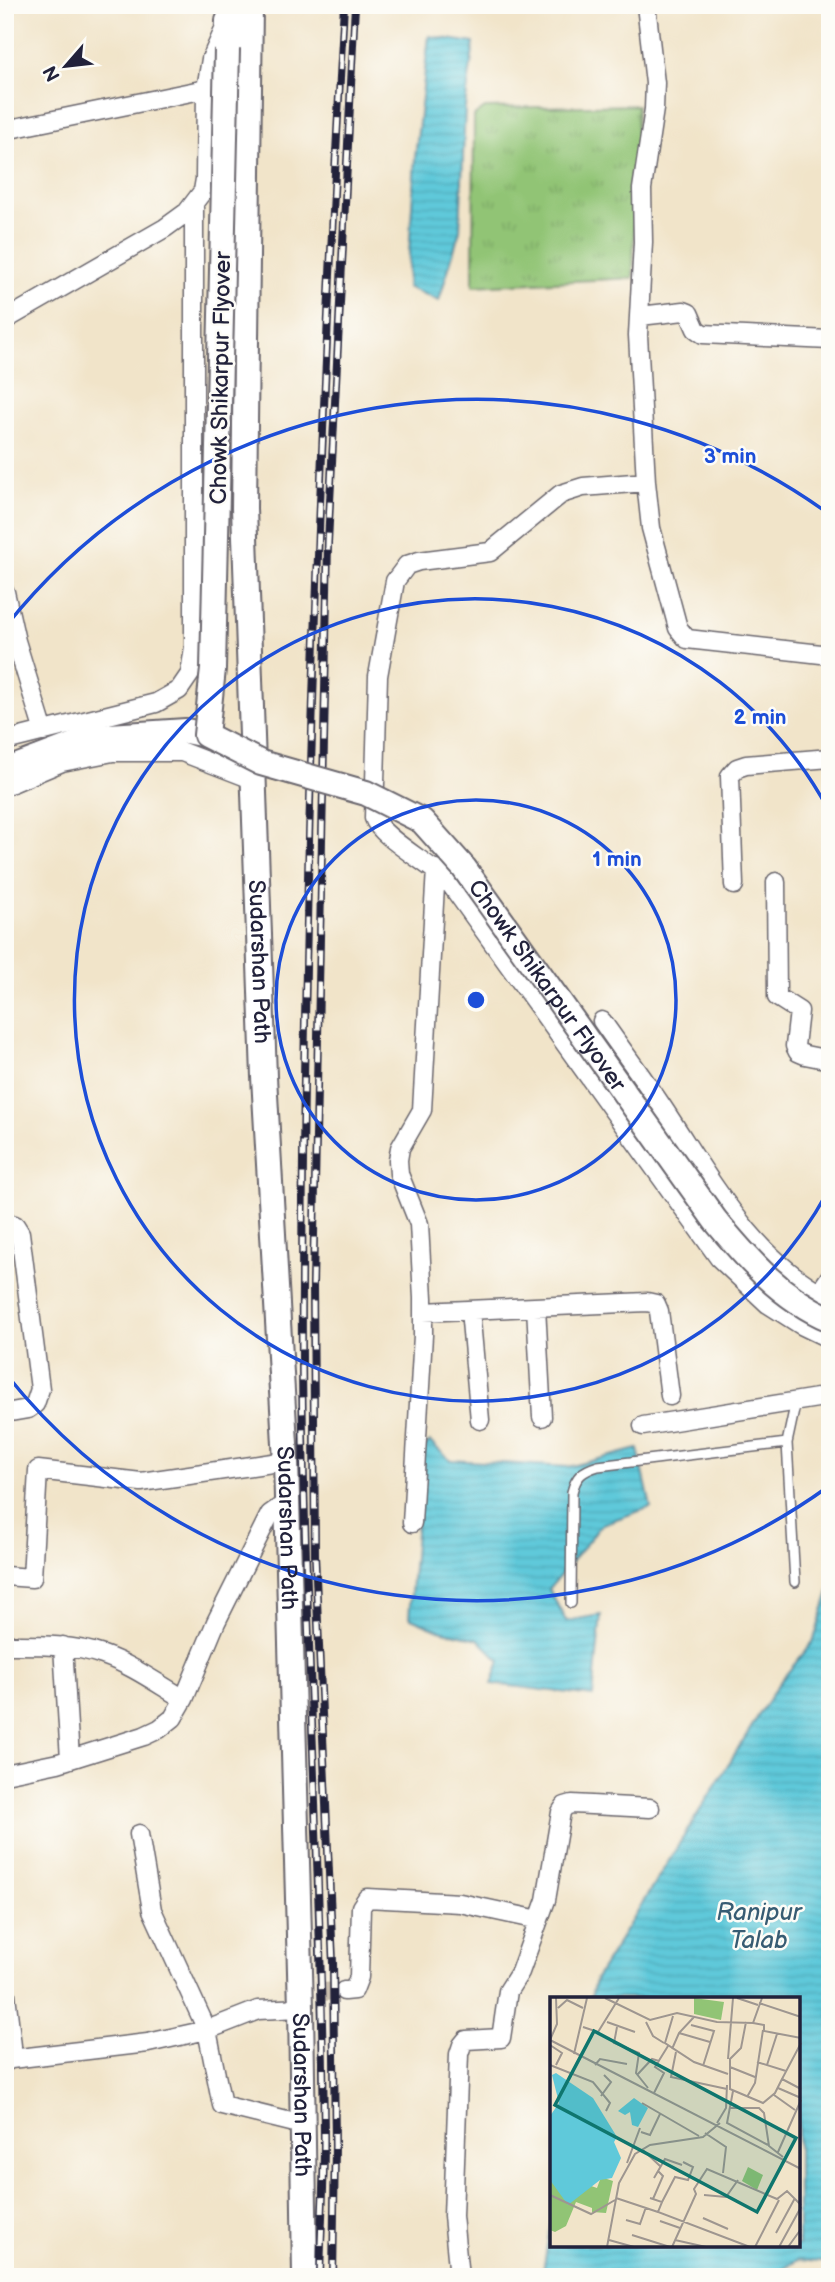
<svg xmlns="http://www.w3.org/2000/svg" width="835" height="2282" font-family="'Balsamiq Sans',sans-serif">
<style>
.park{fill:url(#park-tufts);stroke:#5a7358;stroke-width:2}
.water{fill:url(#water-rules);stroke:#40768a;stroke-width:2}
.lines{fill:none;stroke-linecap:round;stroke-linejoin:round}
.street-tunnel{stroke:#c8bdad;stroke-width:18;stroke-dasharray:18 9;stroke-linecap:butt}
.lane-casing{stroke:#6a666d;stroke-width:12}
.street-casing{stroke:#6a666d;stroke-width:21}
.secondary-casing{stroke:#6a666d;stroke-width:28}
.lane{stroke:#fff;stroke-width:9}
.street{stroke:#fff;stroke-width:18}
.secondary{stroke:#fff;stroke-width:24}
.rail-casing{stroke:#22223b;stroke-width:8}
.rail{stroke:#fdfcf7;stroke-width:5;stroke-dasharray:16;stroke-linecap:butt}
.secondary-bridge-casing{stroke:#6a666d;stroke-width:28;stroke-linecap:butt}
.secondary-bridge{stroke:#fff;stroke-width:24}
.ring{fill:none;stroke:#1d4ed8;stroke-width:3.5}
.labels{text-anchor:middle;stroke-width:5;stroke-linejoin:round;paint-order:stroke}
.street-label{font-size:23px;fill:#22223b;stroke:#fdfcf7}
.water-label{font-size:24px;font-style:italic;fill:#375c73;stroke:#fdfcf7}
.inset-road{fill:none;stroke:#9e9690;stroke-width:2}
.view{fill:#0f766e;fill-opacity:0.15;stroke:#0f766e;stroke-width:3.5}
.inset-edge{fill:none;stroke:#22223b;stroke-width:3.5}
.centre{fill:#1d4ed8;stroke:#fdfcf7;stroke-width:3.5}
.ring-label{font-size:21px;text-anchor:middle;font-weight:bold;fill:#1d4ed8;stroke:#fdfcf7;stroke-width:5;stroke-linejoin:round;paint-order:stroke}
</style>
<defs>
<pattern id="park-tufts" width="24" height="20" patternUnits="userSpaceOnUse" patternTransform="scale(1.75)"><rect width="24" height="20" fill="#91c475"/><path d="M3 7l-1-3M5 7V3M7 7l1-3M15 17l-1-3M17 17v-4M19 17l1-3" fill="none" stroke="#7da866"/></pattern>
<pattern id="water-rules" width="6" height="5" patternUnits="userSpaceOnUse" patternTransform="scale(1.75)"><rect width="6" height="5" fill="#5fc9da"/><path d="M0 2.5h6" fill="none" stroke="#52acbc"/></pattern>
</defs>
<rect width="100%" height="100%" fill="#fdfcf7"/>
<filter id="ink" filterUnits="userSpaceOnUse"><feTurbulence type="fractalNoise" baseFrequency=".0143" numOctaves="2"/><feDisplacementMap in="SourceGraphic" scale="14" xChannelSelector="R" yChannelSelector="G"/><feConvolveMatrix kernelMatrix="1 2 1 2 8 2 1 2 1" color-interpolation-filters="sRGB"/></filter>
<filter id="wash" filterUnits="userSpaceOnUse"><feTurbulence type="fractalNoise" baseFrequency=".00686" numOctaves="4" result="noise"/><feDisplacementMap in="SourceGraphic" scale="28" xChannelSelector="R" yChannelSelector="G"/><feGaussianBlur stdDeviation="1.57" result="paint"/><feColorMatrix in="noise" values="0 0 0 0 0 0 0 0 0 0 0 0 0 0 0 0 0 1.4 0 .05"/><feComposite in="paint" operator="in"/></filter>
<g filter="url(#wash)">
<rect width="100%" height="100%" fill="#f1e4c9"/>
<path class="park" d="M637,105L633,278L473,286L474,116L485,108Z"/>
<path class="water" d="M429,36L474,43L465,107L460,230L439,301L407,287L415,158Z
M430,1442L450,1460L568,1467L638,1449L651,1507L602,1524L549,1589L566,1621L601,1615L593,1696L492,1684L500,1661L478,1639L439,1630L409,1617L423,1447Z
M830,1589V2263L798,2260L770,2277H542L551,2224L552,2245H798V1998H591L595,1980L778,1684L813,1642Z"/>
</g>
<g filter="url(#ink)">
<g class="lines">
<path class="street-tunnel" d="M319,1992L344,1991"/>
<defs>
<path id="lane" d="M795,1582L787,1443L796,1401
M571,1603L572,1492C576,1476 582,1471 598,1466L787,1443"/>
<path id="street" d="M646,5L655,83L654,109L642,189L643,242L638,335L646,482L651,528L678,628L687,639L830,655
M5,130L206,89
M640,316L684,311L689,313L696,329L703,334L830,340
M5,320L165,228L187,212L203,191L205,179L206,89L211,59L224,30
M646,482L583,487L561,494L490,552L419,561L407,565L395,581L378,676L374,818C380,837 432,865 449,882L719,1258L768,1304L801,1325L830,1339
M5,592L16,641L44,732
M5,741L156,703L179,690L190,674L194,647V205
M5,786L62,762L113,752H182L252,779
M776,882L777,997L799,1011L795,1046L798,1052L805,1055L830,1060
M734,885L730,776L737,768L746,765L830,758
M602,1021C624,1053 648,1084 669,1117C713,1184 755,1261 830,1298
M5,1222L15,1225L20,1233L40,1389L35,1404L28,1409L5,1413
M819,1293L830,1277
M536,1307L542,1417
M470,1310L480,1420
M423,1312L647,1302L656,1304L659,1311L670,1396
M643,1426L830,1396
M412,1523L423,1335V1298L419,1224L399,1174L398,1160L400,1148L422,1110L436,869
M5,1576L32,1578L38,1470L141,1482L286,1461
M5,1645C38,1645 71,1644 103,1655C132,1665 158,1684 184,1699
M63,1646L70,1759
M5,1774L58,1763L144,1736L159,1729L173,1718L184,1699L216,1622L270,1514L287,1502
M139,1834L152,1910L207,2030L222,2105L303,2125
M5,1986L12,2046L11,2059L5,2062
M344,1991L354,1990L359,1977L361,1907L367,1898L460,1903L539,1920
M11,2059L148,2043L207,2030L258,2010L301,2008
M459,2277L453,2216L459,2054L462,2045L466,2040L501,2038L508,1991L520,1972L546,1900L561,1812L565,1806L572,1804L650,1808"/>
<g id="secondary">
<path id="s1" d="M250,5L244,508L264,1077L286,1461L301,2008L305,2277"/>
<path d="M227,49L228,21L237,5"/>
<path d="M5,771L95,737L186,731L206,735"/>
</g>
</defs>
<use href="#lane" class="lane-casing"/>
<use href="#street" class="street-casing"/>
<use href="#secondary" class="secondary-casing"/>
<use href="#lane" class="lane"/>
<use href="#street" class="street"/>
<use href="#secondary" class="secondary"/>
<defs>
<path id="rail" d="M320,2277C321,2231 324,2185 324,2140C322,1854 300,1569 302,1284C304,857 320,431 344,5
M333,2277L335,2146L333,1963L315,1555L313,1284L328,542L355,5"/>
</defs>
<use href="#rail" class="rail-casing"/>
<use href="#rail" class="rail"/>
<defs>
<g id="secondary-bridge">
<path id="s2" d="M227,49L213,669L206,735L261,763L366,793L422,821L464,868L715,1220C748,1260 781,1298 830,1319"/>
</g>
</defs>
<use href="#secondary-bridge" class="secondary-bridge-casing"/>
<use href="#secondary-bridge" class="secondary-bridge"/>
</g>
</g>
<g class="ring">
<circle cx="476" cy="1000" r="200"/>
<path d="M828 1191A401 401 0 1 1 828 809"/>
<path d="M829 1486A601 601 0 0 1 6 1374M6 626A601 601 0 0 1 829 514"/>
</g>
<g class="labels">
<g class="street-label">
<text transform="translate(220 378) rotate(-89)" y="8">Chowk Shikarpur Flyover</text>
<text dy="8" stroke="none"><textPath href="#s1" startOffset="957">Sudarshan Path</textPath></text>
<text dy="8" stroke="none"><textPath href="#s2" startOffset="1127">Chowk Shikarpur Flyover</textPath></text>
<text dy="8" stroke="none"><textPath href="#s1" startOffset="1524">Sudarshan Path</textPath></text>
<text dy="8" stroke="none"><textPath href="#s1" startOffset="2091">Sudarshan Path</textPath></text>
</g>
<g class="water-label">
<text x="759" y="1920">Ranipur<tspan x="759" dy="28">Talab</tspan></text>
</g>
</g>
<g transform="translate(550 1997)">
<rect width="250" height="250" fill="#f1e4c9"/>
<path d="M144,1L174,5L171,23L144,17Z" fill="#91c475"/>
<path d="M0,175L47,191L51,180L63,184L56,216L42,215V211L26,205L16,229L5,235L0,233Z" fill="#91c475"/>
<path d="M198,170L213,178L207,193L192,184Z" fill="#91c475"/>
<path d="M6,76L43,101L67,140L64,145L71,161L62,181L50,183L18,208L0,183V119L9,106L2,78ZM84,101L98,111L88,130L82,128L80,115L75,118L68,114Z" fill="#5fc9da"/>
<path class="inset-road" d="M55,1L100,23L127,16L167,25L203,26L212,1M187,1L208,8M209,6L251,20M8,11L17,3L33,11M123,19L115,46L144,65L178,77M57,25L85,35M96,25L103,39L114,46M196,25L191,51L180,62V92L213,106L225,96L232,82M203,26L214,28V34L251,41M141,28L164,34L153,69M33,30L48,35L69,1M67,30L64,46L89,56L86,76L98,91M129,36L160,45M0,43L7,27L6,1M0,43L251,172M251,46L232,82L251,92M0,48L12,56L6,68M122,52L129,36L144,20M126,55L121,80L177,92M24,57L37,1M178,62L183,1M207,65L236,74M0,68L43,85L60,106L56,114M45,68L50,62L77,67M217,68L227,37M180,70L205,80M87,78L102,62L109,64M228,91L251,101M183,94L177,126L218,148M104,96L114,76L105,70L118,49M224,98L245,113M51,99L61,85L54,78M197,100L205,86L213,33M92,106L149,139M179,111H209L214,116L219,149L233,160M167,126L176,111L177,88M91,135L100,138L110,117M155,136L176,150L173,176M93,153L110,169M228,155L251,103M77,166L90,131M104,181L115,162L132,168M0,198L41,217L65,203M154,198L176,200L188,183M66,201L108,215M100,201L112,205L108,215L200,250M103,202L113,179L108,174M112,205L125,180L138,183L143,170L133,165M153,221L178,232M76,223L90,227L96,210M110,224L130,231M226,236L245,201M82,238L120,250M59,243L84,250M125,243L156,250M57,250L69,186L85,157L100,148L153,140L170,126M122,250L146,197L144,192L157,172L227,202L237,194L251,208M205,250L229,203M229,250L251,210M238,250L251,232"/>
<path class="view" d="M44,34L246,141L207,215L5,108Z"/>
<rect width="250" height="250" class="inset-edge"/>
</g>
<circle cx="476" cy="1000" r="10" class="centre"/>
<g class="ring-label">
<text x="730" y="463">3 min</text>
<text x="760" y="724">2 min</text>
<text x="617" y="866">1 min</text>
</g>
<rect width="835" height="2282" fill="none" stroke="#fdfcf7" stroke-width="28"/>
<g transform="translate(66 66) rotate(242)" stroke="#fdfcf7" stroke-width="5" paint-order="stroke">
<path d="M0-5L12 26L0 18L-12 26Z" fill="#22223b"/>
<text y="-10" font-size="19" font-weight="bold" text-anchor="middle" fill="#22223b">N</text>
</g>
</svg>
